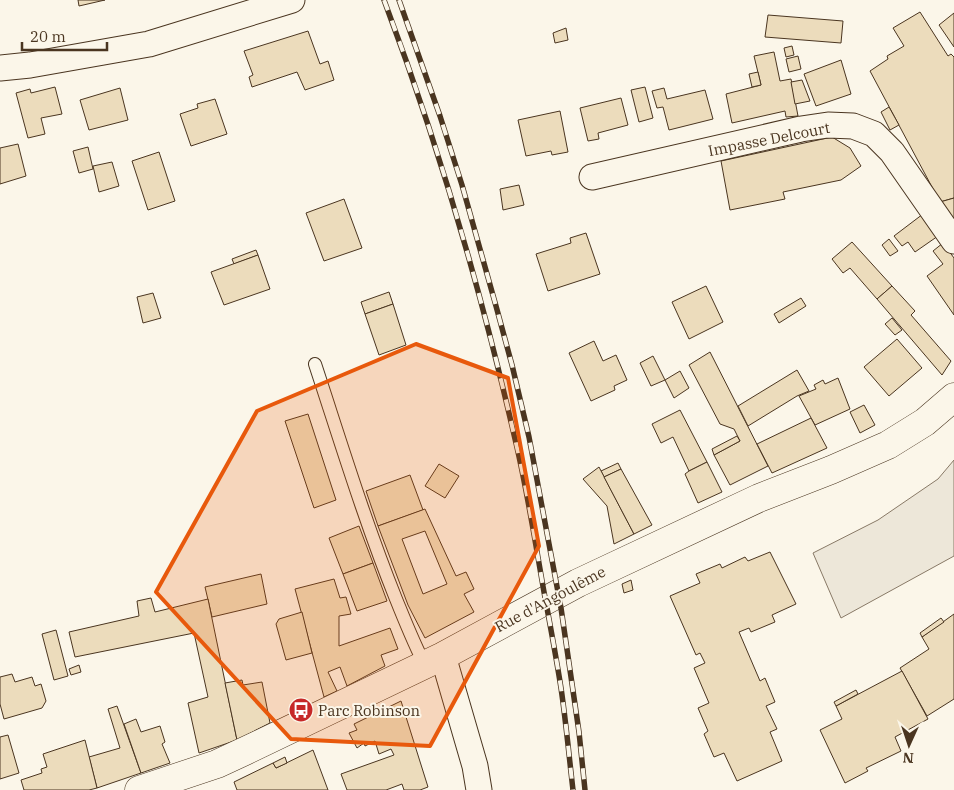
<svg xmlns="http://www.w3.org/2000/svg" width="954" height="790" font-family="'IBM Plex Serif',serif">
<style>
.parking{fill:#ede7d9;stroke:#887966}
.building{fill:#ecdcbc;stroke:#4a3520;fill-rule:evenodd}
.lines{fill:none;stroke-linecap:round;stroke-linejoin:round}
.service-casing{stroke:#4a3520;stroke-width:14}
.minor-casing{stroke:#4a3520;stroke-width:27}
.tertiary-casing{stroke:#4a3520;stroke-width:29}
.service{stroke:#fbf6e9;stroke-width:12}
.minor{stroke:#fbf6e9;stroke-width:25}
.tertiary{stroke:#fbf6e9;stroke-width:28}
.rail-casing{stroke:#4a3520;stroke-width:5.5}
.rail{stroke:#fbf6e9;stroke-width:4;stroke-dasharray:11;stroke-linecap:butt}
.marked{fill:#e8590c;fill-opacity:0.2;stroke:#e8590c;stroke-width:4;stroke-linejoin:round}
.labels{text-anchor:middle;dominant-baseline:central;stroke-width:4;stroke-linejoin:round;paint-order:stroke}
.street-label{font-size:15px;fill:#4a3520;stroke:#fbf6e9}
.poi-label{font-size:15px;fill:#4a3520;stroke:#fbf6e9;text-anchor:start}
</style>
<rect width="100%" height="100%" fill="#fbf6e9"/>
<path class="parking" d="M954 460V556L841 618 813 553 878 520 938 479Z"/>
<g class="building">
<path d="M78 0H105L79 6Z"/>
<path d="M920 12 948 56 951 54 954 57V198L940 202 870 71 888 59 887 56 904 46 893 28Z"/>
<path d="M954 13V47L939 25Z"/>
<path d="M768 15 843 21 841 43 765 37Z"/>
<path d="M566 28 568 40 555 43 553 33Z"/>
<path d="M308 31 320 64 328 61 334 80 305 90 297 72 252 87 249 77 253 75 244 51Z"/>
<path d="M792 46 794 55 786 57 784 48Z"/>
<path d="M774 52 780 81 791 79 798 116 786 117 785 111 732 123 726 94 761 85 754 56Z"/>
<path d="M798 56 801 69 789 72 786 59Z"/>
<path d="M841 60 851 94 816 106 804 74Z"/>
<path d="M758 72 761 85 752 87 749 74Z"/>
<path d="M802 80 810 101 795 104 791 82Z"/>
<path d="M55 87 62 114 41 118 45 134 28 138 16 93 30 89 31 93Z"/>
<path d="M645 87 653 118 639 122 631 90Z"/>
<path d="M120 88 128 120 89 130 80 100Z"/>
<path d="M664 88 667 99 705 90 713 119 669 130 663 107 657 108 652 91Z"/>
<path d="M621 98 628 125 598 133 599 139 588 141 580 108Z"/>
<path d="M215 99 227 134 191 146 180 114 198 108 197 104Z"/>
<path d="M889 107 899 125 890 130 881 112Z"/>
<path d="M560 111 568 152 552 155 551 151 526 156 518 120Z"/>
<path d="M832 137 850 148 861 166 841 180 783 192 785 199 730 210 721 161Z"/>
<path d="M18 144 26 176 0 184V148Z"/>
<path d="M88 147 93 169 79 173 73 151Z"/>
<path d="M159 152 175 201 148 210 132 161Z"/>
<path d="M112 162 119 186 99 192 93 166Z"/>
<path d="M519 185 524 205 503 210 500 189Z"/>
<path d="M954 198V220L940 202Z"/>
<path d="M344 199 362 248 324 261 306 213Z"/>
<path d="M923 214 938 236 915 252 908 242 902 246 894 236Z"/>
<path d="M586 233 600 274 548 291 536 254 571 243 570 238Z"/>
<path d="M889 239 898 251 890 256 882 245Z"/>
<path d="M852 242 892 286 877 299 850 268 843 273 832 259Z"/>
<path d="M943 243 954 258V315L927 276 943 264 933 251Z"/>
<path d="M256 250 258 255 234 264 232 259Z"/>
<path d="M258 255 270 289 224 305 211 272Z"/>
<path d="M706 286 723 322 689 339 672 302Z"/>
<path d="M892 286 915 311 911 315 951 361 942 375 877 299Z"/>
<path d="M389 292 393 304 365 314 361 302Z"/>
<path d="M153 293 161 318 143 323 137 297Z"/>
<path d="M801 298 806 306 779 323 774 314Z"/>
<path d="M393 304 406 345 379 355 365 314Z"/>
<path d="M892 318 902 330 895 335 885 324Z"/>
<path d="M897 339 922 368 889 396 864 367Z"/>
<path d="M594 341 603 361 616 355 627 380 614 386 615 390 591 401 569 353Z"/>
<path d="M710 352 768 466 730 485 714 455 740 441 734 429 720 424 689 365Z"/>
<path d="M653 356 665 380 651 386 640 363Z"/>
<path d="M797 370 809 391 797 396 748 426 738 406Z"/>
<path d="M680 371 689 388 674 398 665 380Z"/>
<path d="M838 378 850 409 815 425 799 396 816 389 814 385 823 380 825 384Z"/>
<path d="M864 405 875 425 860 433 850 412Z"/>
<path d="M680 410 707 462 689 471 673 437 661 443 652 424Z"/>
<path d="M308 414 336 500 314 508 285 421Z"/>
<path d="M811 418 827 448 772 473 757 444Z"/>
<path d="M737 436 740 441 714 455 712 449Z"/>
<path d="M707 462 722 492 698 503 685 474 689 471Z"/>
<path d="M618 463 621 469 604 477 601 471Z"/>
<path d="M439 464 459 476 445 498 425 486Z"/>
<path d="M599 467 634 534 614 544 607 506 583 479Z"/>
<path d="M621 469 652 525 634 534 604 477Z"/>
<path d="M410 475 423 510 378 526 366 491Z"/>
<path d="M425 509 456 576 466 572 474 589 464 594 474 612 425 638 408 605 378 526ZM425 531 447 584 423 594 402 539Z"/>
<path d="M359 526 373 563 343 574 329 538Z"/>
<path d="M770 552 796 604 772 615 775 622 751 632 749 628 739 632 760 681 765 678 775 702 766 706 777 729 770 732 782 761 737 781 724 753 714 757 704 734 708 731 698 708 709 703 694 668 705 663 700 653 696 655 670 596 700 583 696 574 720 564 722 568 745 557 748 561Z"/>
<path d="M373 563 387 601 357 611 343 574Z"/>
<path d="M261 574 267 604 212 617 205 587Z"/>
<path d="M334 579 340 598 346 597 351 614 339 616V646L390 628 398 649 381 655 385 666 347 686 340 667 328 672 337 691 324 697 295 589Z"/>
<path d="M631 580 633 590 624 593 622 584Z"/>
<path d="M151 598 155 612 208 599 237 740 199 753 188 703 208 697 194 633 75 657 69 632 139 616 137 601Z"/>
<path d="M302 612 312 653 286 660 276 624 279 619Z"/>
<path d="M954 614V699L927 716 900 668 929 649 922 637Z"/>
<path d="M941 618 944 622 922 637 920 633Z"/>
<path d="M56 630 68 676 54 680 42 634Z"/>
<path d="M79 665 81 672 71 675 69 669Z"/>
<path d="M902 671 928 719 895 737 901 751 866 768 868 771 845 783 820 730 842 719 836 706Z"/>
<path d="M12 674 15 682 32 677 35 686 41 684 46 701 42 708 4 719 0 704V677Z"/>
<path d="M242 680 243 685 262 682 270 723 237 740 225 683Z"/>
<path d="M856 690 858 694 836 706 834 702Z"/>
<path d="M401 701 428 787 420 790H404L402 784 386 790H347L341 774 394 755 391 749 379 754 375 741 365 746 364 743 357 748 349 733 357 730 354 724Z"/>
<path d="M117 706 141 773 97 788 89 757 120 748 108 709Z"/>
<path d="M136 719 141 732 160 726 165 742 162 744 170 763 141 773 124 724Z"/>
<path d="M8 735 19 773 0 779V737Z"/>
<path d="M85 740 97 788 89 790H24L21 780 42 773 41 769 47 767 43 754Z"/>
<path d="M313 750 328 790H237L234 782 273 763 276 768Z"/>
<path d="M285 757 287 763 276 768 273 763Z"/>
</g>
<g class="lines">
<defs>
<path id="service" d="M315 364C341 443 365 522 396 599 405 621 414 644 425 665"/>
<g id="minor">
<path d="M0 68 30 65 149 44 292 0"/>
<path d="M592 177 801 129 828 125 853 126 874 134 892 152 954 241"/>
<path d="M443 656 475 766 479 790"/>
</g>
<path id="tertiary" d="M139 790 217 764 245 751 443 656 578 583 759 498 831 470 888 445 925 422 954 397"/>
</defs>
<use href="#service" class="service-casing"/>
<use href="#minor" class="minor-casing"/>
<use href="#tertiary" class="tertiary-casing"/>
<use href="#service" class="service"/>
<use href="#minor" class="minor"/>
<use href="#tertiary" class="tertiary"/>
<defs>
<g id="rail">
<path d="M384 0C438 143 481 290 515 439 527 489 535 541 544 592 550 624 556 656 561 688 566 722 569 756 573 790"/>
<path d="M399 0 440 116 462 185 496 306 512 365 529 437 561 608 579 732 585 790"/>
</g>
</defs>
<use href="#rail" class="rail-casing"/>
<use href="#rail" class="rail"/>
</g>
<path class="marked" d="M416 344 508 378 539 546 430 746 291 739 156 592 257 411Z"/>
<defs>
<symbol id="bus-disc" viewBox="-11 -11 22 22"><circle r="9.5" fill="#c62828" stroke="#fbf6e9"/><path d="M-5-6H5V4H4V6H2V4H-2V6H-4V4H-5ZM-3.5-4V0h7V-4ZM-3.5 1.2v1.5H-2V1.2ZM2 1.2v1.5H3.5V1.2Z" fill="#fff"/></symbol>
</defs>
<g fill-rule="evenodd">
<use href="#bus-disc" x="287" y="696" width="28" height="28"/>
</g>
<g class="labels">
<g class="street-label">
<text transform="translate(769 139) rotate(-11)">Impasse Delcourt</text>
<text transform="translate(550 599) rotate(-28)">Rue d'Angoulême</text>
</g>
<g class="poi-label">
<text x="318" y="710">Parc Robinson</text>
</g>
</g>
<g transform="translate(909 745) rotate(183)" stroke="#fbf6e9" stroke-width="4" paint-order="stroke">
<path d="M0-4L9 19L0 12L-9 19Z" fill="#4a3520"/>
<text y="-8" font-size="14" font-weight="bold" text-anchor="middle" fill="#4a3520">N</text>
</g>
<path d="M22 42v8h85v-8" fill="none" stroke="#4a3520" stroke-width="2.5"/>
<text x="30" y="42" font-size="15" fill="#4a3520" stroke="#fbf6e9" stroke-width="4" paint-order="stroke">20 m</text>
</svg>
